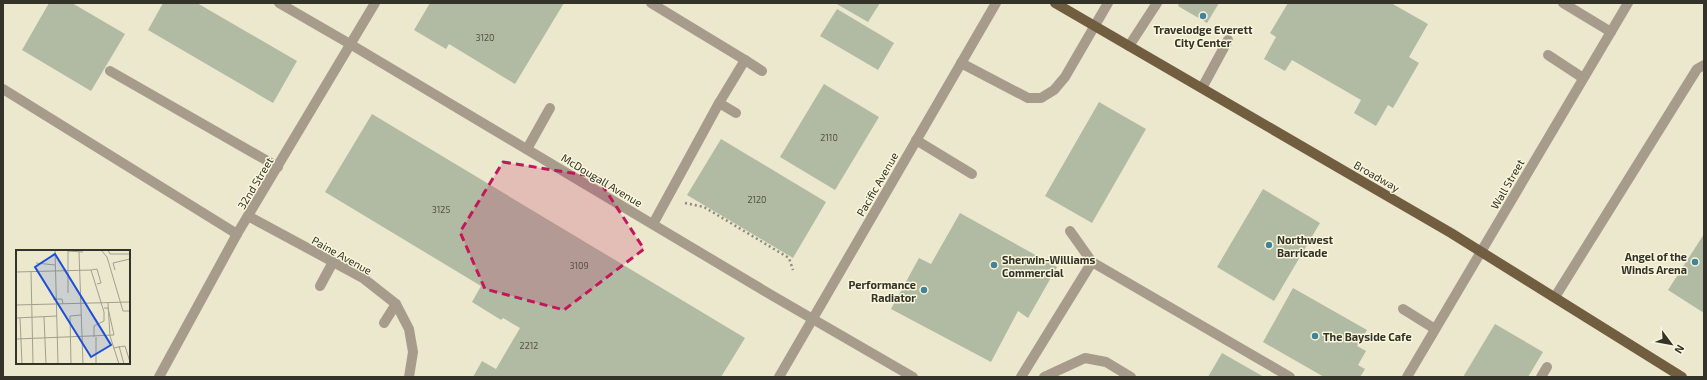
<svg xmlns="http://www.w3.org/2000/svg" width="1707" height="380" font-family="'Exo 2',sans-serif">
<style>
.building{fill:#b1bba3}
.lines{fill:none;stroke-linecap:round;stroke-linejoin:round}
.path{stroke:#8d8b79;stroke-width:2.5;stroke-dasharray:2 3;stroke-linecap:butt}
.minor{stroke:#a79c8c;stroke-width:10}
.major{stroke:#715e40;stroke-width:10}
.marked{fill:#c2185b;fill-opacity:0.2;stroke:#c2185b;stroke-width:3;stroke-dasharray:8 5;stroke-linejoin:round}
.poi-dot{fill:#438297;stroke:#f9f6db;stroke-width:1.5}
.labels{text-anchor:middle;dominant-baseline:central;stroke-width:3;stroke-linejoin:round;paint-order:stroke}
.number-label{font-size:9px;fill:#535548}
.poi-label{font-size:11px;font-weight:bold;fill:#343329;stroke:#f9f6db;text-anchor:start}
.street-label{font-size:11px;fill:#343329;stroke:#f9f6db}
.inset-road{fill:none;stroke:#a2a08c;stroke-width:1}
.view{fill:#1d4ed8;fill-opacity:0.15;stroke:#1d4ed8;stroke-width:2}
.inset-edge{fill:none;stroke:#343329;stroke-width:2}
</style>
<rect width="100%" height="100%" fill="#ebe8ce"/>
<g class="building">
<path d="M49 3H72L125 34 91 91 22 50Z"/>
<path d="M163 3H197L297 61 273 103 148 30Z"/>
<path d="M430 3H564L515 84 449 44 446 49 414 30Z"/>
<path d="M835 3H880L868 22Z"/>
<path d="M1179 3H1219L1207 23 1178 6Z"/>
<path d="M1288 3H1391L1428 24 1409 57 1419 63 1393 108 1388 105 1376 126 1354 113 1361 100 1292 60 1285 71 1264 59 1276 37 1270 33Z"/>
<path d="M837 9 894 43 878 70 820 36Z"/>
<path d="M824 84 879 117 835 190 780 157Z"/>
<path d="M1099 102 1146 129 1092 223 1045 196Z"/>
<path d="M372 114 745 338 721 377H473L482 361 496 369 520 328 503 318 501 320 472 302 481 286 325 192Z"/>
<path d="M721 139 826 202 793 258 687 195Z"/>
<path d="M1263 189 1320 223 1274 301 1217 267Z"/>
<path d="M960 213 1057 267 1028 318 1018 311 991 362 891 309 919 258 931 264Z"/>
<path d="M1704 234V313L1668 290Z"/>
<path d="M1293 288 1367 330 1357 346 1366 351 1358 365 1365 369 1360 377H1324L1263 342Z"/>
<path d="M1495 324 1543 352 1528 377H1463Z"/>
<path d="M1222 353 1264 377H1208Z"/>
</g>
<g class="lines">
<path class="path" d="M685 203 704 207 789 258 793 270"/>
<g class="minor">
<path d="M279 3 350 44 773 296 913 377"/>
<path d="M651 3 745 60 719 103 653 224"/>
<path d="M1563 3 1611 32"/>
<path d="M1129 46 1157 3"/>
<path d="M1548 55 1583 78"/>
<path d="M745 60 762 71"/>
<path d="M961 63 1028 98H1041L1054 90 1065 77 1108 3"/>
<path d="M110 71 278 167"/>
<path d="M1202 88 1228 40"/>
<path d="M3 89 237 234"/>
<path d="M719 103 736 113"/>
<path d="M916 140 972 174"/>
<path d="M527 149 550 108"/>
<path d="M248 216 363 278 396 304 409 329 413 352 409 377"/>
<path d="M1070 231 1092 262 1290 377"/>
<path d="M320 286 333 262"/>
<path d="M1555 297 1697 69 1704 65"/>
<path d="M1403 309 1435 329"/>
<path d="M384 323 396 304"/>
<path d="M159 377 237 234 375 3"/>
<path d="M779 377 996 3"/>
<path d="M1021 377 1092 262"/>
<path d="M1044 377 1085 358 1106 362 1131 377"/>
<path d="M1407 377 1628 3"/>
<path d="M1541 377 1547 367"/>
</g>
<path class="major" d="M1055 3 1451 233 1682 377"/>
</g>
<path class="marked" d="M503 162 597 177 644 249 564 310 485 289 460 232Z"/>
<g class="poi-dot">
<circle cx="1203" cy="16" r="4"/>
<circle cx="1269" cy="245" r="4"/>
<circle cx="1695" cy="262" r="4"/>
<circle cx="994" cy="265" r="4"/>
<circle cx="924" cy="290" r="4"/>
<circle cx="1315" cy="336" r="4"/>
</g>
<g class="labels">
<g class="number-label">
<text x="485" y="37">3120</text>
<text x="829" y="137">2110</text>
<text x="757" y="199">2120</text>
<text x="441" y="209">3125</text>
<text x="579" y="265">3109</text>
<text x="529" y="345">2212</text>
</g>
<g class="poi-label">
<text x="1203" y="29" text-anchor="middle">Travelodge Everett<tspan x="1203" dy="13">City Center</tspan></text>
<text x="1277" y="239">Northwest<tspan x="1277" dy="13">Barricade</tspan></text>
<text x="1687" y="256" text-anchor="end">Angel of the<tspan x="1687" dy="13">Winds Arena</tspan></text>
<text x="1002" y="259">Sherwin-Williams<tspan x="1002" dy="13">Commercial</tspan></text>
<text x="916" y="284" text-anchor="end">Performance<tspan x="916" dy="13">Radiator</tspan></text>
<text x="1323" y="336">The Bayside Cafe</text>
</g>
<g class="street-label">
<text transform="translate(1377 176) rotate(30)">Broadway</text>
<text transform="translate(602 180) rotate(31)">McDougall Avenue</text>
<text transform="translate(255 183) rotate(-59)">32nd Street</text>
<text transform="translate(877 184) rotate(-60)">Pacific Avenue</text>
<text transform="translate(1507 184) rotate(-60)">Wall Street</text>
<text transform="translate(342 255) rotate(29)">Paine Avenue</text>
</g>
</g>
<g transform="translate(16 250)">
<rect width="114" height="114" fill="#ebe8ce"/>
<path class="inset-road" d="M39 0 42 114M85 0 91 7 107 61H114M92 0 94 4H113M63 2 67 114M20 13 39 15M75 20 81 19 85 33 81 34M99 20 97 13 114 9M15 21 17 114M0 22 75 20 88 62V71L78 76V87M52 43V1L67 2M37 49H46L47 54M92 53 94 86 103 114M0 55 114 52M28 67 30 114M0 68 41 66M4 68 6 114M80 87V114M0 89 98 85 92 58H88M103 96 108 114M97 98 109 96 114 112M55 114 54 66 65 65"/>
<path class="view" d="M39 4 95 95 75 107 19 17Z"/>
<rect width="114" height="114" class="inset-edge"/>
</g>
<rect width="1707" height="380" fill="none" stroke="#343329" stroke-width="8"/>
<g transform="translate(1671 344) rotate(122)" stroke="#f9f6db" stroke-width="3" paint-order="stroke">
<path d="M0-3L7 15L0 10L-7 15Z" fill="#343329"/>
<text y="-6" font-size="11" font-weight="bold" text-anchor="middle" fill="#343329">N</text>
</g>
</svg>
